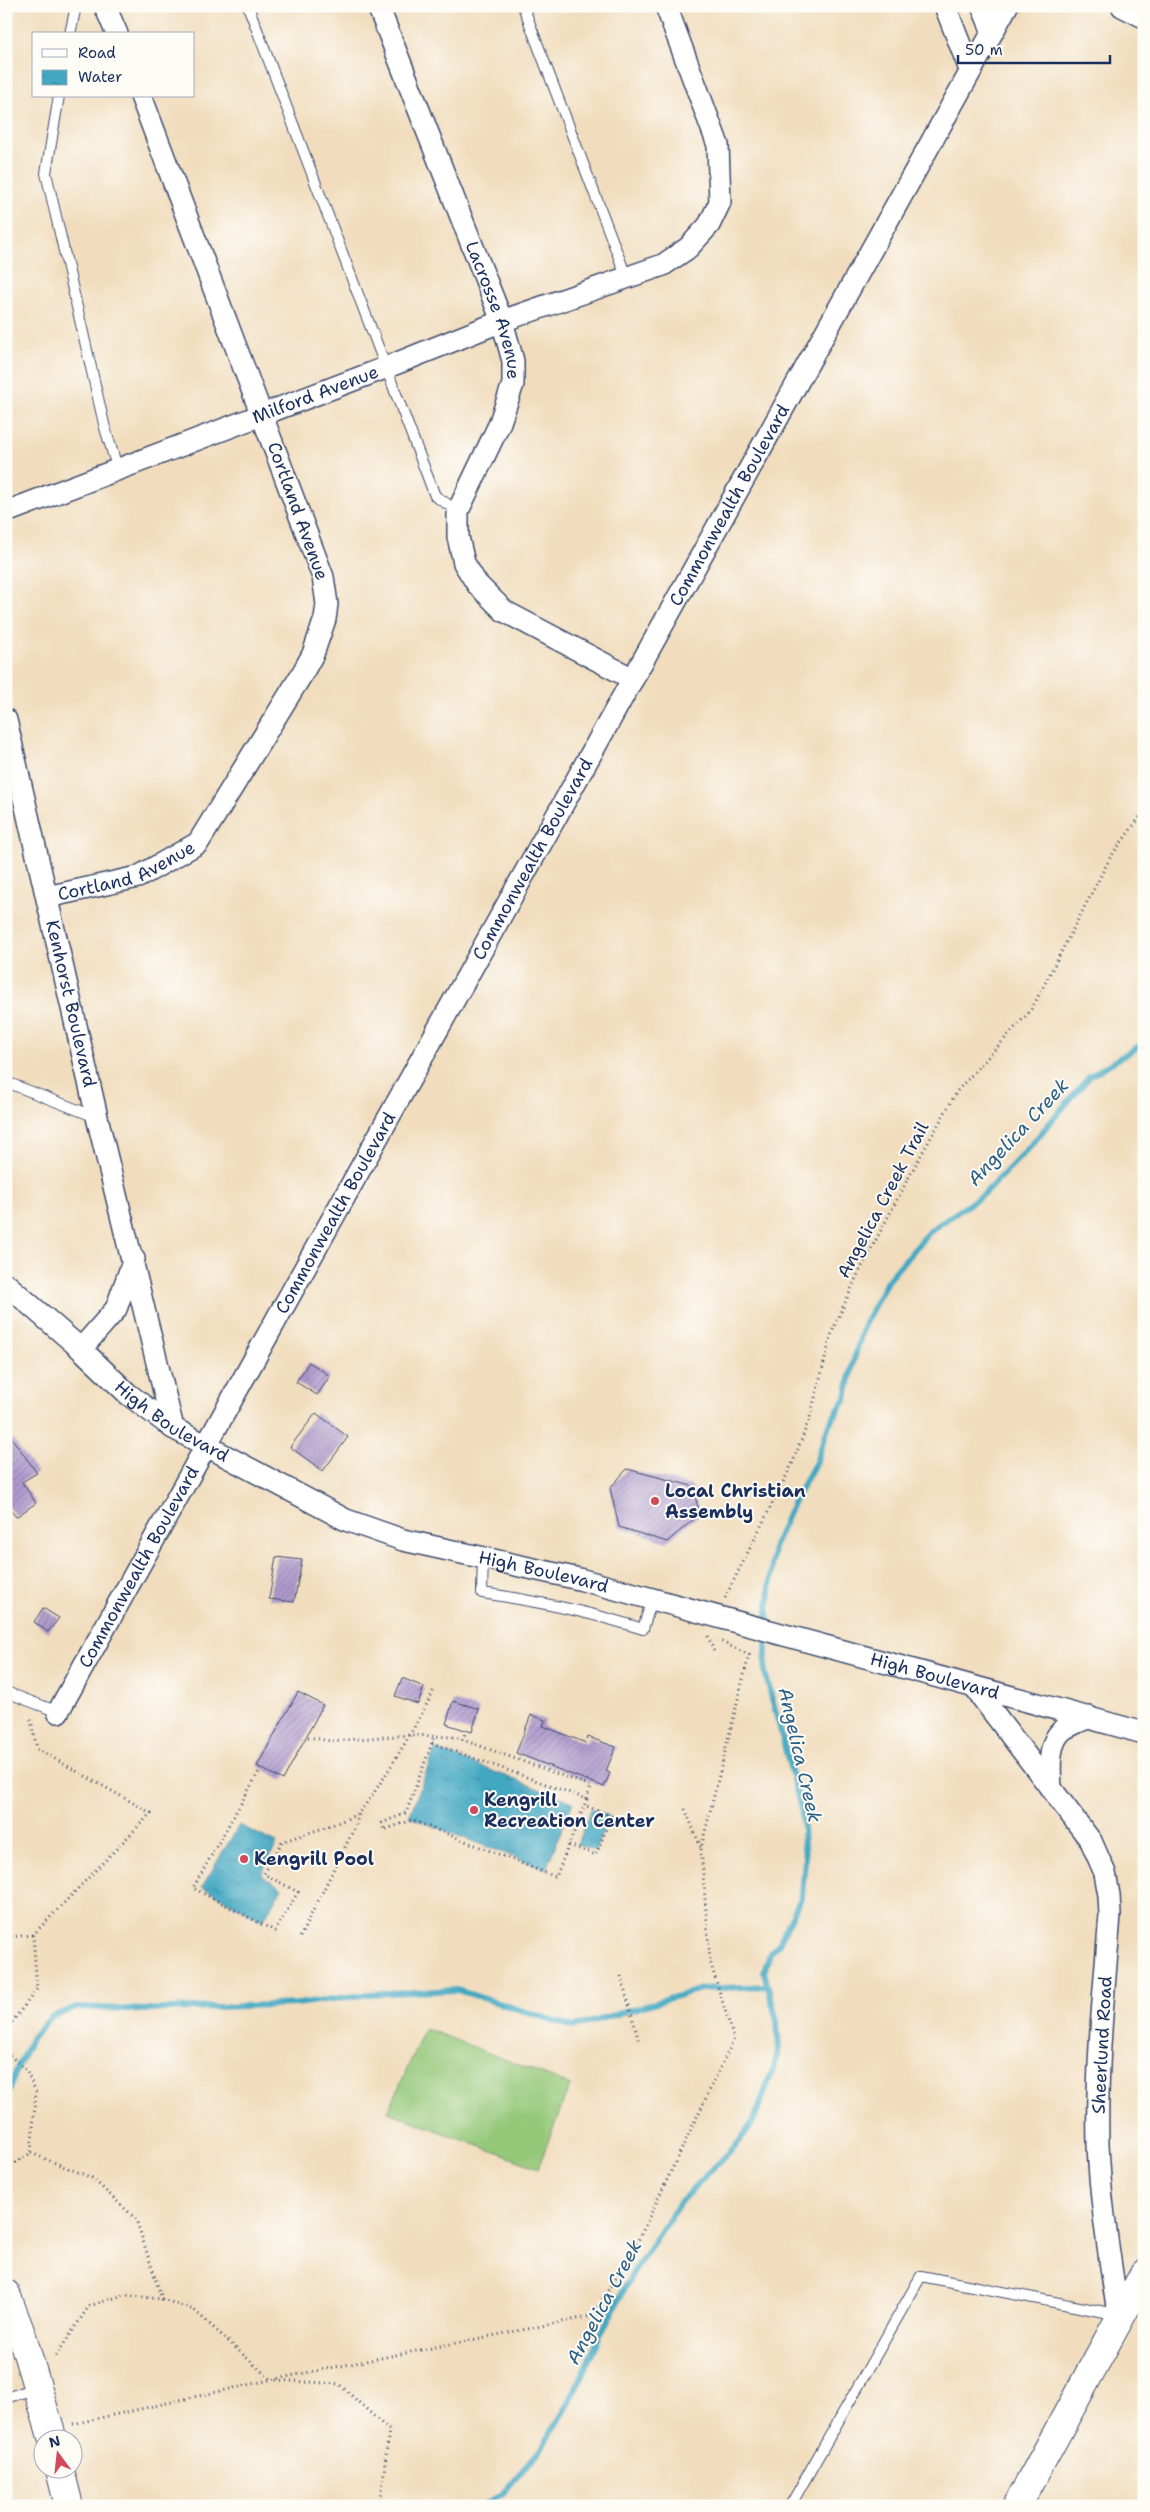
<svg xmlns="http://www.w3.org/2000/svg" width="1150" height="2512" font-family="'Shantell Sans',sans-serif">
<style>
.garden{fill:#95c879;stroke:#587c6c}
.water{fill:url(#water-ripples);stroke:#2e6c90}
.lines{fill:none;stroke-linecap:round;stroke-linejoin:round}
.stream{stroke:#42a8c2;stroke-width:6}
.building{fill:url(#building-hatch)}
.lane-casing{stroke:#3b496c;stroke-width:12}
.street-casing{stroke:#3b496c;stroke-width:24}
.secondary-casing{stroke:#3b496c;stroke-width:30}
.path{stroke:#3b496c;stroke-width:3;stroke-dasharray:1 4;stroke-linecap:butt}
.lane{stroke:#fff;stroke-width:10}
.street{stroke:#fff;stroke-width:21}
.secondary{stroke:#fff;stroke-width:28}
.poi-dot{fill:#d1495b;stroke:#fdfcf7;stroke-width:2}
.labels{text-anchor:middle;dominant-baseline:central;stroke-width:4;stroke-linejoin:round;paint-order:stroke}
.street-label{font-size:18px;fill:#1b2f5e;stroke:#fdfcf7}
.poi-label{font-size:18px;font-weight:bold;fill:#1b2f5e;stroke:#fdfcf7;text-anchor:start}
.water-label{font-size:19px;font-style:italic;fill:#2b5f86;stroke:#fdfcf7}
</style>
<defs>
<pattern id="water-ripples" width="26" height="14" patternUnits="userSpaceOnUse" patternTransform="scale(1.25)"><rect width="26" height="14" fill="#42a8c2"/><path d="M2 4q2-2 4 0t4 0M15 11q2-2 4 0t4 0" fill="none" stroke="#3689a1"/></pattern>
<pattern id="building-hatch" width="6" height="6" patternUnits="userSpaceOnUse" patternTransform="scale(1.25)"><rect width="6" height="6" fill="#b09bcd"/><path d="M-1 1l2-2M0 6l6-6M5 7l2-2" fill="none" stroke="#8e7faa"/></pattern>
</defs>
<rect width="100%" height="100%" fill="#fdfcf7"/>
<filter id="ink" filterUnits="userSpaceOnUse"><feTurbulence type="fractalNoise" baseFrequency=".02" numOctaves="2"/><feDisplacementMap in="SourceGraphic" scale="10" xChannelSelector="R" yChannelSelector="G"/><feConvolveMatrix kernelMatrix="1 2 1 2 8 2 1 2 1" color-interpolation-filters="sRGB"/></filter>
<filter id="wash" filterUnits="userSpaceOnUse"><feTurbulence type="fractalNoise" baseFrequency=".0096" numOctaves="4" result="noise"/><feDisplacementMap in="SourceGraphic" scale="20" xChannelSelector="R" yChannelSelector="G"/><feGaussianBlur stdDeviation="1.12" result="paint"/><feColorMatrix in="noise" values="0 0 0 0 0 0 0 0 0 0 0 0 0 0 0 0 0 1.4 0 .05"/><feComposite in="paint" operator="in"/></filter>
<g filter="url(#wash)">
<rect width="100%" height="100%" fill="#f1ddbd"/>
<path class="garden" d="M425 2028 570 2085 538 2168 388 2112Z"/>
<g class="water">
<path d="M435 1749 573 1802 546 1869 409 1817Z"/>
<path d="M591 1809 609 1816 595 1851 577 1844Z"/>
<path d="M239 1825 277 1843 261 1875 282 1888 263 1921 202 1887Z"/>
</g>
<g class="lines">
<g class="stream">
<path d="M6 2101 16 2071 31 2039 52 2016 80 2007 142 2010 297 2004 369 1994 457 1990 574 2027 701 1989 768 1986"/>
<path d="M481 2506 502 2494 541 2449 569 2403 599 2337 631 2276 681 2201 740 2141 754 2120 773 2070 779 2048 777 2021 764 1972 770 1953 778 1945 802 1896 805 1859 802 1813 765 1672 768 1608 774 1546 792 1505 816 1462 829 1424 846 1398 853 1363 864 1325 887 1281 931 1230 984 1194 1024 1153 1090 1076 1144 1043"/>
</g>
</g>
<g id="blocks">
<g class="building">
<path d="M309 1362 330 1376 317 1395 296 1382Z"/>
<path d="M316 1413 348 1437 323 1471 290 1447Z"/>
<path d="M6 1430 37 1473 22 1482 36 1503 16 1517 6 1504Z"/>
<path d="M627 1469 692 1486 700 1514 667 1542 619 1527 610 1488Z"/>
<path d="M276 1557 302 1560 294 1602 269 1599Z"/>
<path d="M43 1608 59 1618 48 1632 34 1622Z"/>
<path d="M402 1678 424 1687 418 1704 395 1696Z"/>
<path d="M298 1692 323 1705 283 1780 257 1766Z"/>
<path d="M453 1701 479 1709 472 1732 446 1724Z"/>
<path d="M531 1715 545 1720 543 1726 586 1743 588 1737 616 1747 606 1771 610 1773 604 1787 516 1753Z"/>
</g>
</g>
</g>
<g filter="url(#ink)">
<use href="#blocks" fill-opacity="0" stroke="#3b496c" stroke-width="1"/>
<g class="lines">
<defs>
<g id="lane">
<path d="M248 6 435 496 458 511"/>
<path d="M523 6 626 276"/>
<path d="M70 34 76 6"/>
<path d="M59 96 46 173 105 428 118 470"/>
<path d="M6 1082 96 1117"/>
<path d="M483 1557 482 1593C537 1601 590 1612 643 1629L652 1599"/>
<path d="M6 1692 58 1712"/>
<path d="M6 2398 36 2388"/>
<path d="M790 2506 921 2276 1120 2315"/>
</g>
<g id="street">
<path d="M105 6 117 34"/>
<path id="s1" d="M378 6 502 321 513 361V384L499 425 458 511V537L464 563 477 584 504 611 633 679"/>
<path d="M945 6 970 70"/>
<path d="M982 6 992 30"/>
<path d="M1122 6 1144 17"/>
<path id="s2" d="M6 512 385 368 502 321 663 265 688 248 709 225 720 202 718 145 666 6"/>
<path id="s3" d="M6 720 97 1117 173 1428"/>
<path id="s4" d="M47 897 138 877 198 843 302 674 313 654 325 619 327 604 323 577 141 96"/>
<path id="s5" d="M6 1284 81 1349 128 1394 173 1428 346 1520 403 1540 579 1579 1144 1733"/>
<path d="M81 1349 116 1309 134 1259"/>
<path d="M974 1687 1091 1841 1105 1873 1109 1895 1110 1915C1104 1991 1096 2068 1098 2144 1100 2199 1109 2253 1117 2307L1121 2315"/>
<path id="s6" d="M58 1712 1007 6"/>
<path d="M1051 1789C1050 1771 1047 1741 1064 1729 1072 1724 1081 1721 1089 1717"/>
</g>
<g id="secondary">
<path d="M6 2294 22 2336 53 2440"/>
<path d="M60 2470 69 2506"/>
<path d="M1017 2506 1144 2274"/>
</g>
</defs>
<use href="#lane" class="lane-casing"/>
<use href="#street" class="street-casing"/>
<use href="#secondary" class="secondary-casing"/>
<g class="path">
<path d="M725 1598 793 1462 810 1417 832 1332 856 1278 911 1173 957 1091 1031 1010 1110 858 1144 811"/>
<path d="M708 1636 715 1654"/>
<path d="M308 1737 330 1741 410 1735 455 1737 591 1786 587 1799"/>
<path d="M463 1740 466 1730"/>
<path d="M432 1743 587 1799 556 1877 412 1820 384 1830 382 1823 406 1813 432 1743 434 1736"/>
<path d="M261 1768 193 1888 275 1931 298 1892 264 1874 282 1842C306 1833 334 1826 357 1814 368 1808 427 1708 433 1691"/>
<path d="M685 1809 701 1848"/>
<path d="M569 1845 596 1855 611 1816 584 1805"/>
<path d="M6 1937 33 1935"/>
<path d="M300 1937 355 1827 359 1814"/>
<path d="M621 1976 639 2042"/>
<path d="M6 2030 37 1989 33 1935 151 1813 37 1749 30 1716"/>
<path d="M6 2052 26 2070 36 2092 31 2153 6 2169"/>
<path d="M31 2153 92 2178 136 2219 162 2299 194 2310 270 2379"/>
<path d="M56 2356 89 2306 124 2295 162 2299"/>
<path d="M276 2380 339 2384 389 2430 380 2506"/>
<path d="M73 2424 270 2380 592 2316 634 2249 734 2039 710 1961 701 1848 749 1655 718 1640"/>
</g>
<use href="#lane" class="lane"/>
<use href="#street" class="street"/>
<use href="#secondary" class="secondary"/>
</g>
</g>
<g class="poi-dot">
<circle cx="655" cy="1501" r="5"/>
<circle cx="474" cy="1810" r="5"/>
<circle cx="244" cy="1859" r="5"/>
</g>
<g class="labels">
<g class="street-label">
<text stroke="none"><textPath href="#s1" startOffset="326">Lacrosse Avenue</textPath></text>
<text stroke="none"><textPath href="#s2" startOffset="331">Milford Avenue</textPath></text>
<text stroke="none"><textPath href="#s6" startOffset="1381">Commonwealth Boulevard</textPath></text>
<text transform="translate(298 511) rotate(70)">Cortland Avenue</text>
<text stroke="none"><textPath href="#s6" startOffset="976">Commonwealth Boulevard</textPath></text>
<text stroke="none"><textPath href="#s4" startOffset="84">Cortland Avenue</textPath></text>
<text stroke="none"><textPath href="#s3" startOffset="291">Kenhorst Boulevard</textPath></text>
<text transform="translate(883 1200) rotate(-62)">Angelica Creek Trail</text>
<text stroke="none"><textPath href="#s6" startOffset="571">Commonwealth Boulevard</textPath></text>
<text stroke="none"><textPath href="#s5" startOffset="216">High Boulevard</textPath></text>
<text stroke="none"><textPath href="#s6" startOffset="166">Commonwealth Boulevard</textPath></text>
<text stroke="none"><textPath href="#s5" startOffset="621">High Boulevard</textPath></text>
<text stroke="none"><textPath href="#s5" startOffset="1026">High Boulevard</textPath></text>
<text transform="translate(1102 2045) rotate(-87)">Sheerlund Road</text>
</g>
<g class="poi-label">
<text x="665" y="1491">Local Christian<tspan x="665" dy="21">Assembly</tspan></text>
<text x="484" y="1800">Kengrill<tspan x="484" dy="21">Recreation Center</tspan></text>
<text x="254" y="1859">Kengrill Pool</text>
</g>
<g class="water-label">
<text transform="translate(1018 1132) rotate(-47)">Angelica Creek</text>
<text transform="translate(800 1755) rotate(77)">Angelica Creek</text>
<text transform="translate(604 2302) rotate(-62)">Angelica Creek</text>
</g>
</g>
<rect width="1150" height="2512" fill="none" stroke="#fdfcf7" stroke-width="25"/>
<rect x="32" y="32" width="162" height="65" fill="#fdfcf7" stroke="#a3aaba"/>
<rect x="42" y="49" width="25" height="8" fill="#ffffff" stroke="#a3aaba"/>
<text x="78" y="58" font-size="15" fill="#1b2f5e">Road</text>
<rect x="42" y="70" width="25" height="15" fill="url(#water-ripples)" stroke="#a3aaba"/>
<text x="78" y="82" font-size="15" fill="#1b2f5e">Water</text>
<g transform="translate(58 2454) rotate(345)"><circle r="24" fill="#fdfcf7" stroke="#a3aaba"/>
<path d="M0-4L9 19L0 12L-9 19Z" fill="#d1495b"/>
<text y="-8" font-size="14" font-weight="bold" text-anchor="middle" fill="#1b2f5e">N</text>
</g>
<path d="M958 55v8h152v-8" fill="none" stroke="#1b2f5e" stroke-width="2.5"/>
<text x="965" y="55" font-size="15" fill="#1b2f5e" stroke="#fdfcf7" stroke-width="4" paint-order="stroke">50 m</text>
</svg>
